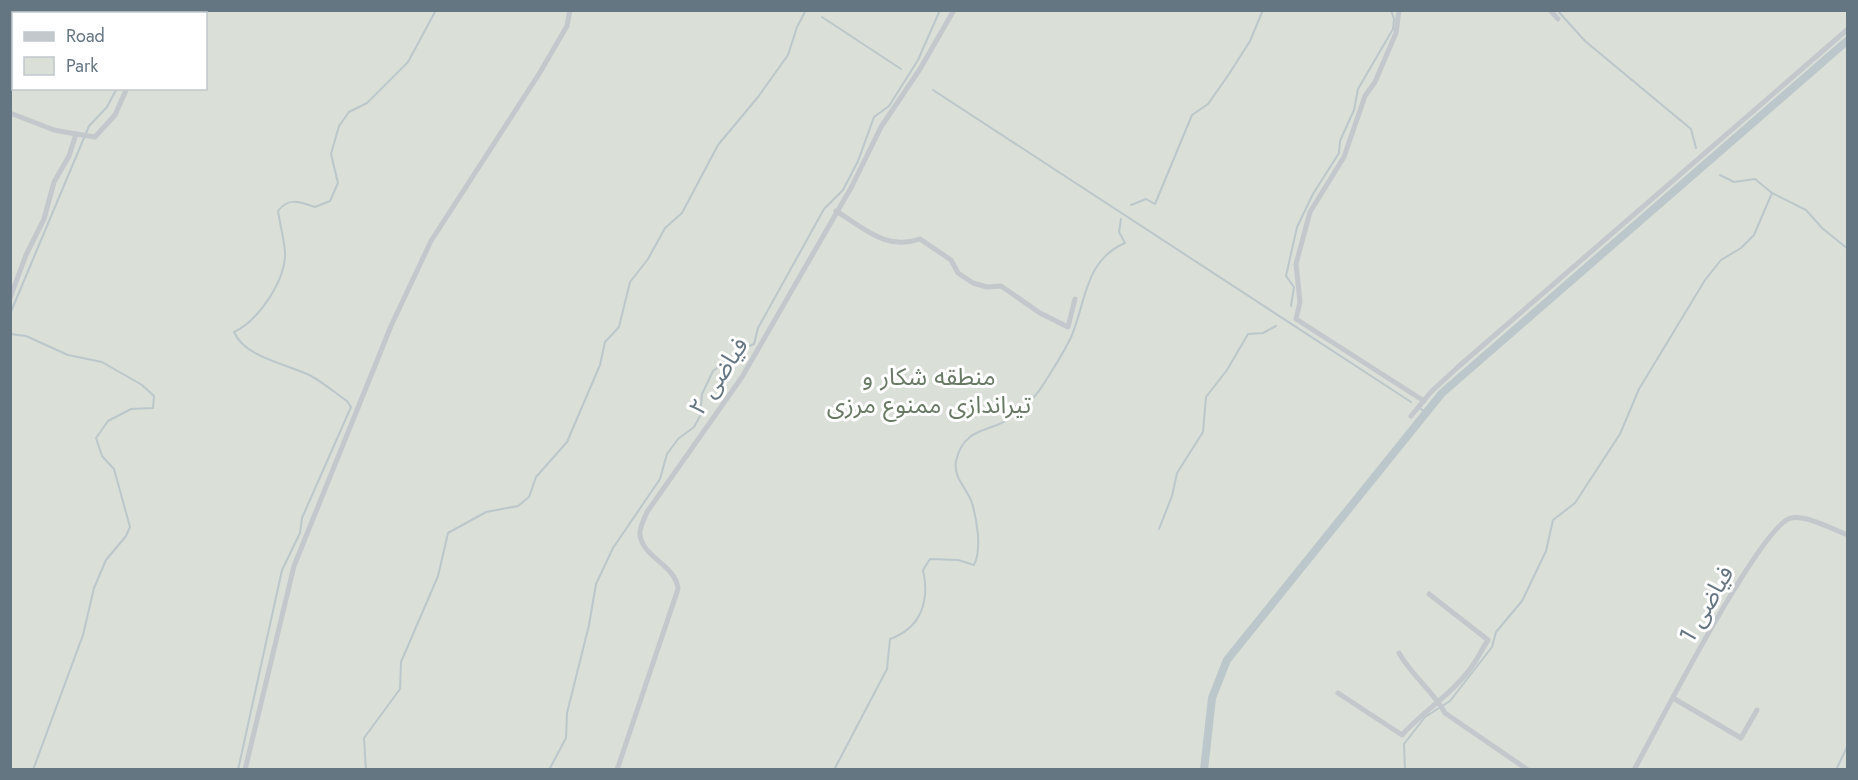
<svg xmlns="http://www.w3.org/2000/svg" width="1858" height="780" font-family="Jost,'Noto Sans Arabic',sans-serif">
<style>
.green{fill:#dadfd7;fill-rule:evenodd}
.lines{fill:none;stroke-linecap:round;stroke-linejoin:round}
.stream{stroke:#bbc7cb;stroke-width:2}
.canal{stroke:#bbc7cb;stroke-width:8}
.minor{stroke:#c3c8cc;stroke-width:5}
.labels{text-anchor:middle;dominant-baseline:central;stroke-width:6;stroke-linejoin:round;paint-order:stroke}
.street-label{font-size:24px;fill:#657683;stroke:#fff}
.park-label{font-size:24px;fill:#687a64;stroke:#fff}
</style>
<rect width="100%" height="100%" fill="#fafaf8"/>
<path class="green" d="M11 11H1847V769H11ZM14 14H206V88H14Z"/>
<g class="lines">
<g class="stream">
<path d="M1557 10 1585 41 1691 129 1696 148"/>
<path d="M151 14 152 10"/>
<path d="M822 17 901 69"/>
<path d="M933 90 1411 402"/>
<path d="M1720 175 1734 182 1755 179 1772 193 1806 210 1822 228 1848 249"/>
<path d="M1131 205 1146 199 1155 204 1192 115 1208 104 1229 74 1250 41 1263 10"/>
<path d="M1291 306 1294 287 1286 276 1297 227 1313 194 1339 153 1340 141 1354 110 1358 89 1393 29 1394 19 1391 10"/>
<path d="M10 314 89 126 107 107 117 88"/>
<path d="M10 334 26 336 68 355 102 362 142 385 154 396 153 408 131 409 108 421 96 438 102 456 114 469 130 527 126 536 106 560 94 588 83 635 33 770"/>
<path d="M1421 409 1425 412"/>
<path d="M1159 529 1172 496 1177 473 1203 432 1206 397 1227 370 1248 334 1263 333 1276 326"/>
<path d="M238 770 282 570 300 533 302 518 351 407 347 401C335 393 324 383 311 376 288 364 245 358 234 332 259 320 286 280 285 252 284 239 280 224 278 211 288 197 300 202 315 207L330 201 338 183 331 154 339 126 349 112 367 103 408 62 436 10"/>
<path d="M366 770 364 738 400 689 401 662 438 576 448 533 486 512 518 506 529 497 536 477 567 442 600 365 605 342 619 327 630 282 648 259 665 228 682 213 718 145 758 97 788 55 797 27 806 10"/>
<path d="M549 770 566 738 567 713 589 625 596 584 613 548 660 479 667 454 678 439 694 427 700 416 702 394 713 371 739 350 754 344 758 328 824 209 843 190 858 161 874 117 889 106 918 60 940 10"/>
<path d="M834 770 887 669 890 639C921 628 930 601 923 570L930 559 958 560 974 565C982 549 977 520 972 503 967 488 953 478 956 461 964 425 992 433 1014 416 1026 407 1037 395 1045 382 1054 367 1065 351 1072 335 1086 301 1085 260 1125 243L1119 232 1121 219"/>
<path d="M1405 770 1404 744 1425 717 1450 701 1492 647 1496 632 1522 601 1546 551 1553 520 1575 503 1620 434 1639 389 1705 280 1721 260 1741 248 1754 235 1772 193"/>
<path d="M1836 770 1848 745"/>
</g>
<path class="canal" d="M1204 770 1212 698 1227 660 1442 393 1848 40"/>
<g class="minor">
<path d="M1399 10 1396 33 1375 82 1365 96 1344 157 1310 212 1296 264 1300 302 1296 319 1424 401"/>
<path d="M1550 10 1558 19"/>
<path d="M161 14 162 10"/>
<path d="M10 113 54 130 76 134"/>
<path d="M836 211C864 228 886 251 920 239L951 260 958 273 973 283 987 287 1001 286 1040 313 1068 327 1075 299"/>
<path d="M10 298 26 255 44 219 54 182 69 156 76 134 95 137 115 115 127 88"/>
<path d="M1411 416 1431 392 1458 367 1848 29"/>
<path d="M1399 653C1412 676 1433 691 1445 713L1528 770"/>
<path d="M1338 693 1402 735C1423 711 1451 695 1470 669 1477 660 1482 649 1488 640L1429 594"/>
<path d="M1673 698 1741 738 1757 710"/>
<path d="M245 770 294 566 391 326 431 241 539 74 567 26 570 10"/>
<path d="M617 770 678 589C676 565 643 558 640 535 639 529 644 519 647 512L742 377 852 186 881 127 920 69 954 10"/>
<path d="M1634 770C1655 732 1761 524 1791 518 1807 515 1832 529 1848 535"/>
</g>
</g>
<g class="labels">
<g class="street-label">
<text transform="translate(718 376) rotate(-57)">فیاضی ۲</text>
<text transform="translate(1706 604) rotate(-60)">فیاضی 1</text>
</g>
<g class="park-label">
<text x="929" y="376">منطقه شکار و<tspan x="929" dy="28">تیراندازی ممنوع مرزی</tspan></text>
</g>
</g>
<rect width="1858" height="780" fill="none" stroke="#657683" stroke-width="24"/>
<rect x="12" y="12" width="195" height="78" fill="#ffffff" stroke="#c1c8cd" stroke-width="1.5"/>
<rect x="24" y="32" width="30" height="9" fill="#c3c8cc" stroke="#c1c8cd" stroke-width="1.5"/>
<text x="66" y="42" font-size="18" fill="#657683">Road</text>
<rect x="24" y="57" width="30" height="18" fill="#dadfd7" stroke="#c1c8cd" stroke-width="1.5"/>
<text x="66" y="72" font-size="18" fill="#657683">Park</text>
</svg>
